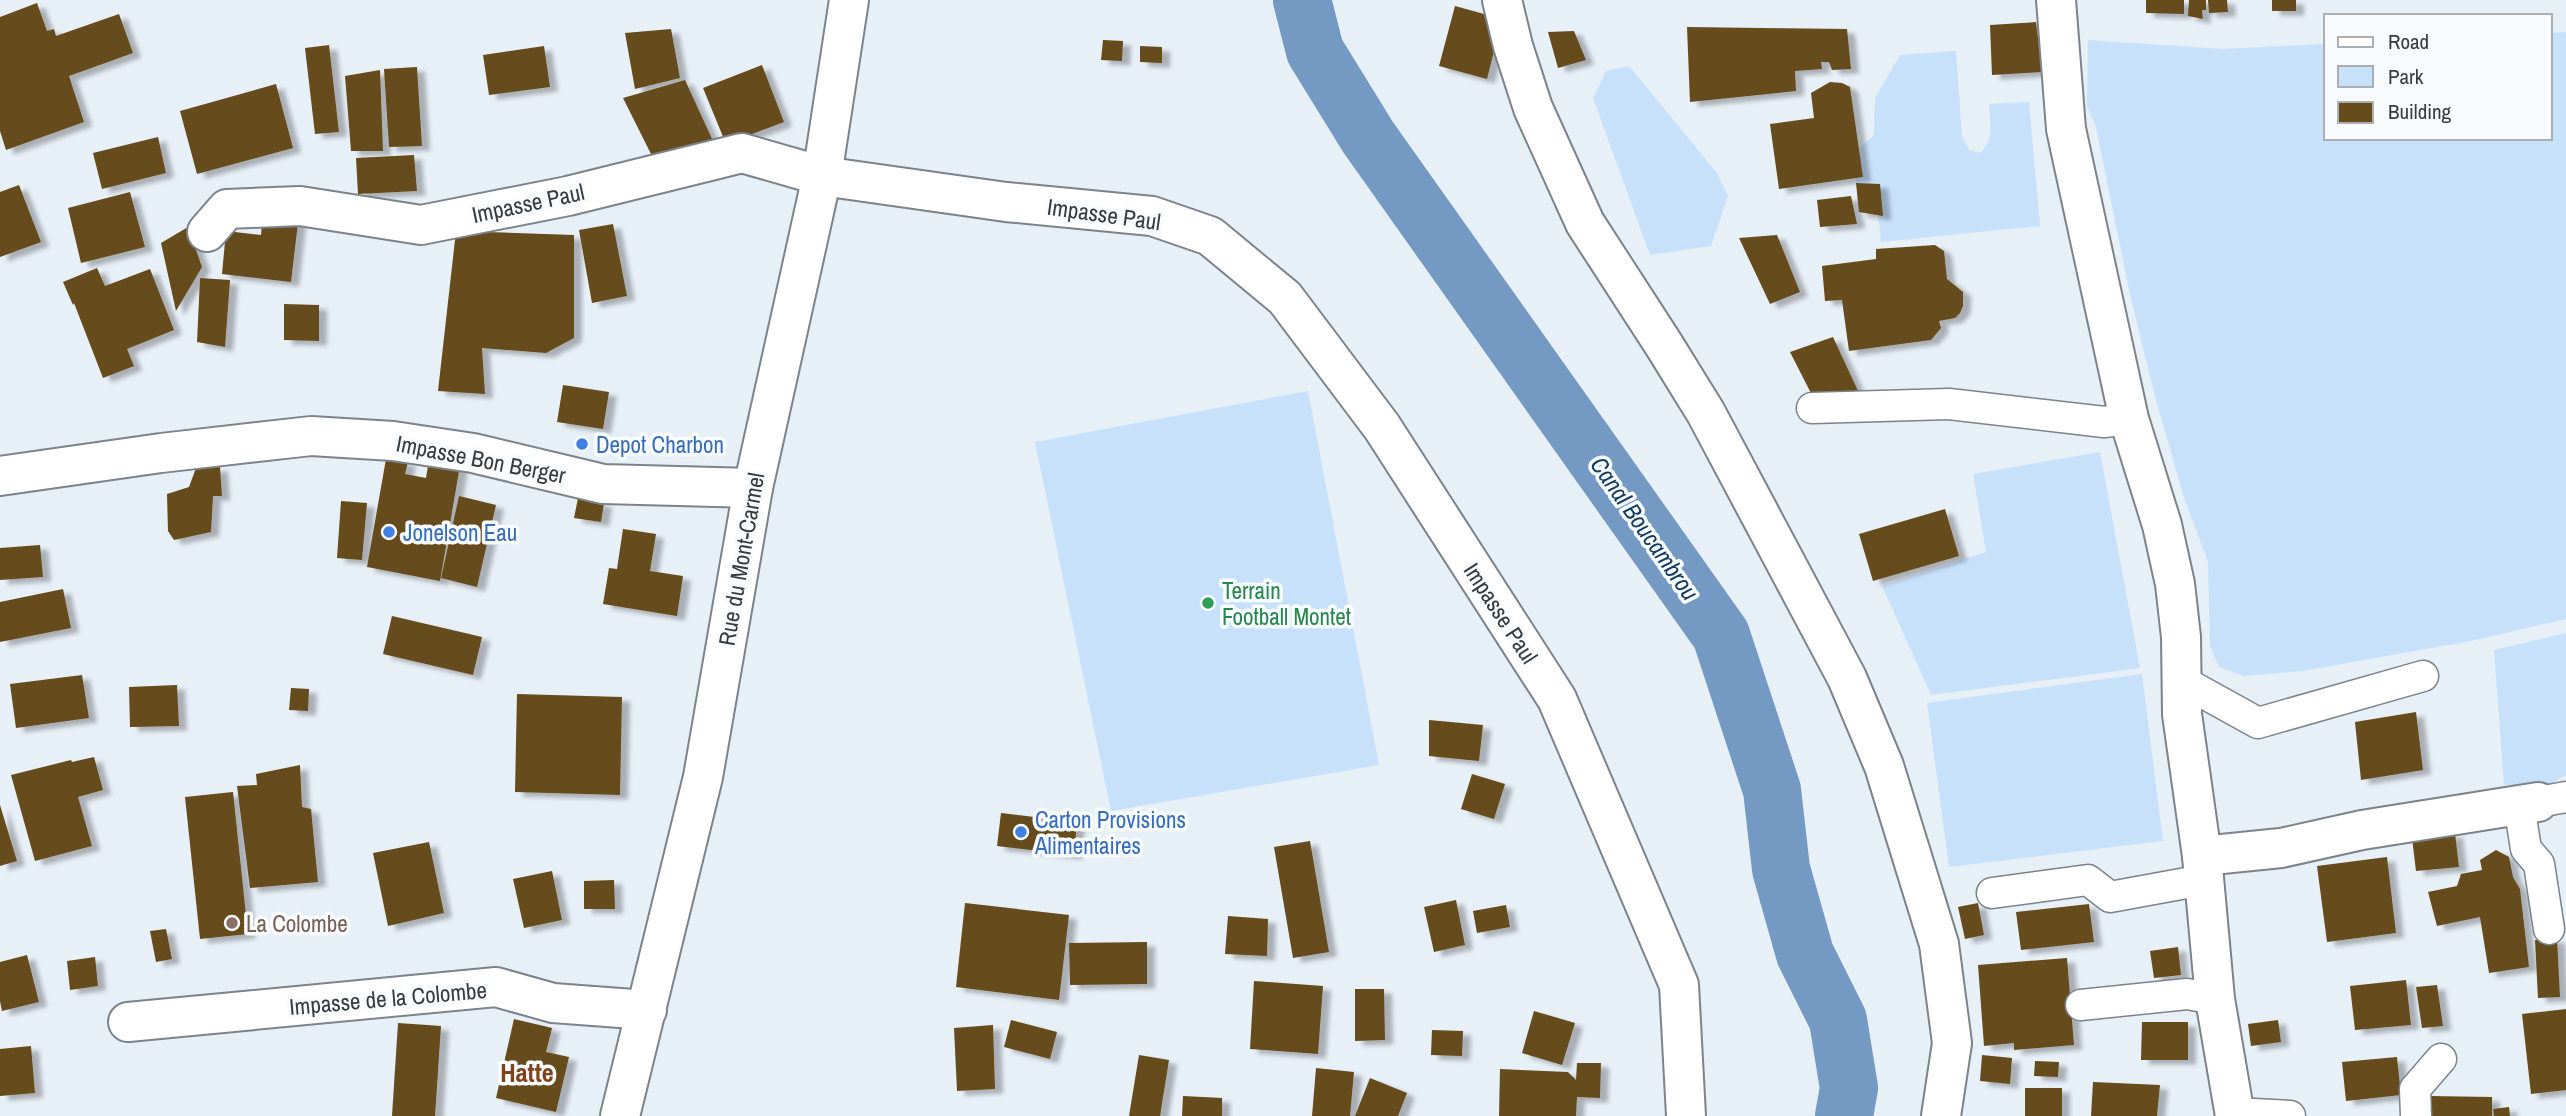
<svg xmlns="http://www.w3.org/2000/svg" width="2566" height="1116" font-family="'Archivo Narrow',sans-serif">
<style>
.green{fill:#c7e1fb}
.lines{fill:none;stroke-linecap:round;stroke-linejoin:round}
.canal{stroke:#7499c2;stroke-width:58}
.building{fill:#664b1b;filter:url(#shadow)}
.service-casing{stroke:#7c838a;stroke-width:33}
.minor-casing{stroke:#7c838a;stroke-width:42}
.service{stroke:#fff;stroke-width:30}
.minor{stroke:#fff;stroke-width:38}
.shop-dot{fill:#3f7fe0;stroke:#f8fcff;stroke-width:2.5}
.leisure-dot{fill:#2e9e5b;stroke:#f8fcff;stroke-width:2.5}
.education-dot{fill:#8d6e63;stroke:#f8fcff;stroke-width:2.5}
.labels{text-anchor:middle;dominant-baseline:central;stroke-width:7;stroke-linejoin:round;paint-order:stroke}
.street-label{font-size:23px;fill:#383b3e;stroke:#f8fcff}
.shop-label{font-size:23px;fill:#366cbe;stroke:#f8fcff;text-anchor:start}
.leisure-label{font-size:23px;fill:#27864d;stroke:#f8fcff;text-anchor:start}
.education-label{font-size:23px;fill:#785e54;stroke:#f8fcff;text-anchor:start}
.water-label{font-size:24px;font-style:italic;fill:#123b62;stroke:#f8fcff}
.quarter-label{font-size:26px;font-weight:bold;fill:#80421b;stroke:#f8fcff}
</style>
<defs>
<filter id="shadow"><feDropShadow dx="8" dy="4.5" stdDeviation="2" flood-color="#0004"/></filter>
</defs>
<rect width="100%" height="100%" fill="#e7eff7"/>
<g class="green">
<path d="M2566 32V619L2471 641 2302 671 2243 676 2219 667 2210 646 2208 562 2184 498 2156 400 2130 295 2096 127 2087 106 2088 40 2222 49 2326 44V138H2550V33Z"/>
<path d="M1956 51 1962 137 1969 150 1980 153C1995 139 1990 124 1989 104L2029 102 2040 226 1881 242 1876 195 1856 183 1853 154 1874 135 1875 98 1900 55Z"/>
<path d="M1629 66 1717 173 1728 196 1711 246 1650 255 1593 98 1606 71Z"/>
<path d="M1308 391 1379 765 1111 811 1035 442Z"/>
<path d="M2100 452 2140 668 1931 695 1882 586 1986 552 1973 474Z"/>
<path d="M2566 633V775L2546 787 2504 785 2494 650Z"/>
<path d="M2142 674 2163 841 1949 867 1927 703Z"/>
</g>
<g class="lines">
<path class="canal" d="M1302 0 1315 51 1368 137 1721 635 1772 790 1781 869 1805 954 1838 1020 1849 1088 1844 1116"/>
</g>
<g class="building">
<path d="M2146 0H2184V14L2146 13Z"/>
<path d="M2189 0H2206V10H2202L2203 19 2188 16Z"/>
<path d="M2208 0H2227L2228 12 2209 13Z"/>
<rect x="2272" y="0" width="24" height="11"/>
<path d="M37 3 47 31 54 29 56 36 119 14 133 53 69 76 84 122 6 150 0 131V17Z"/>
<path d="M1455 6 1502 19 1487 79 1439 66Z"/>
<path d="M2036 22 2042 72 1992 75 1990 25Z"/>
<path d="M1687 27 1847 29 1851 69 1832 70 1829 62H1821L1822 69 1795 71 1796 91 1690 102Z"/>
<path d="M671 29 680 78 635 89 625 33Z"/>
<path d="M1574 31 1586 60 1558 68 1548 32Z"/>
<path d="M1103 40 1123 41 1122 61 1101 60Z"/>
<path d="M329 45 339 132 315 134 305 48Z"/>
<path d="M544 46 550 87 489 95 483 55Z"/>
<path d="M1140 46 1162 47V63L1140 62Z"/>
<path d="M762 65 784 122 726 144 703 88Z"/>
<path d="M417 67 422 146 389 147 384 69Z"/>
<path d="M380 70 383 151H351L345 76Z"/>
<path d="M685 80 713 141 653 158 623 98Z"/>
<path d="M1830 82 1842 83 1850 87 1863 177 1779 189 1770 124 1814 118 1811 93Z"/>
<path d="M276 84 293 148 197 174 180 111Z"/>
<path d="M158 137 166 173 102 189 93 153Z"/>
<path d="M414 155 417 191 358 194 356 158Z"/>
<path d="M1856 183 1880 184 1883 216 1859 212Z"/>
<path d="M19 185 41 242 0 257V192Z"/>
<path d="M130 192 145 247 81 263 68 208Z"/>
<path d="M1851 196 1857 224 1820 227 1817 200Z"/>
<path d="M263 211 299 214 291 282 222 274 226 231 261 235Z"/>
<path d="M613 224 627 296 592 303 579 230Z"/>
<path d="M188 227 202 267 176 311 161 243Z"/>
<path d="M456 231 574 235V338L546 353 482 348 485 394 438 391Z"/>
<path d="M1777 235 1800 292 1770 304 1739 238Z"/>
<path d="M1935 245 1944 251 1947 279 1963 292V306L1960 313 1955 318 1939 321 1941 328 1931 340 1849 351 1842 300 1825 301 1822 266 1876 259V249Z"/>
<path d="M97 268 105 286 150 269 174 330 127 349 134 366 103 378 74 303 73 305 63 282Z"/>
<path d="M200 278 230 280 225 347 197 342Z"/>
<path d="M284 304 319 305V341L284 340Z"/>
<path d="M1833 337 1859 393 1815 401 1790 352Z"/>
<path d="M563 385 609 392 603 429 557 422Z"/>
<path d="M430 454 461 460 440 581 367 567 386 459 408 462 405 474 426 478Z"/>
<path d="M220 467 222 496H213L211 532 174 540 168 531 167 494 189 487 196 468Z"/>
<path d="M459 496 496 505 477 587 441 578Z"/>
<path d="M578 498 604 503 601 522 574 518Z"/>
<path d="M341 501 367 503 362 560 337 558Z"/>
<path d="M1945 509 1959 556 1873 581 1859 534Z"/>
<path d="M623 529 656 534 650 571 683 576 677 616 603 604 609 568 617 569Z"/>
<path d="M40 545 43 577 0 580V548Z"/>
<path d="M63 589 71 628 0 642V602Z"/>
<path d="M392 616 482 637 473 675 383 654Z"/>
<path d="M82 675 89 718 16 728 10 684Z"/>
<path d="M177 685 179 726 130 727 129 687Z"/>
<path d="M291 688 309 689 308 711 289 710Z"/>
<path d="M517 694 622 697 620 795 515 792Z"/>
<path d="M2416 712 2423 770 2361 780 2355 722Z"/>
<path d="M1429 720 1483 725 1479 761 1429 756Z"/>
<path d="M94 757 103 790 78 797 92 846 35 861 11 775 71 760 72 762Z"/>
<path d="M300 765 302 807 311 809 318 882 250 888 237 786 257 785 256 774Z"/>
<path d="M1472 774 1505 784 1494 819 1461 809Z"/>
<path d="M233 792 248 934 200 939 185 797Z"/>
<path d="M0 805 17 861 0 866Z"/>
<path d="M1001 813 1077 822 1074 855 997 846Z"/>
<path d="M2455 833 2459 867 2416 871 2412 838Z"/>
<path d="M1310 841 1329 952 1293 958 1274 847Z"/>
<path d="M429 842 444 913 388 926 373 853Z"/>
<path d="M2496 850 2509 857 2513 877 2520 889 2529 967 2489 973 2480 917 2437 926 2428 892 2457 886 2461 874 2482 870 2480 860Z"/>
<path d="M2387 857 2396 933 2327 942 2317 866Z"/>
<path d="M552 871 562 920 524 928 513 879Z"/>
<path d="M614 880 615 909H584V881Z"/>
<path d="M1456 900 1465 945 1434 952 1424 907Z"/>
<path d="M965 903 1069 915 1059 1000 956 987Z"/>
<path d="M1978 903 1984 935 1965 939 1958 907Z"/>
<path d="M2089 904 2094 942 2021 950 2016 912Z"/>
<path d="M1506 905 1510 927 1477 933 1473 911Z"/>
<path d="M1228 916 1268 919 1267 956 1225 954Z"/>
<path d="M166 929 172 959 156 962 150 931Z"/>
<path d="M2557 938 2560 997 2538 998 2535 940Z"/>
<path d="M1147 942V984L1070 985 1069 943Z"/>
<path d="M2178 947 2181 975 2154 978 2150 951Z"/>
<path d="M27 955 39 1002 2 1011 0 1001V962Z"/>
<path d="M95 957 98 986 70 990 67 961Z"/>
<path d="M2067 958 2074 1045 2014 1050V1043L1984 1046 1978 965Z"/>
<path d="M2406 980 2411 1025 2355 1030 2350 986Z"/>
<path d="M1254 981 1323 986 1318 1054 1250 1049Z"/>
<path d="M2437 985 2443 1026 2422 1028 2416 987Z"/>
<path d="M1355 989H1384L1385 1040 1355 1041Z"/>
<path d="M2566 1009V1090L2531 1094 2522 1014Z"/>
<path d="M1534 1011 1575 1023 1562 1065 1522 1053Z"/>
<path d="M514 1019 552 1028 546 1052 569 1057 556 1112 496 1098Z"/>
<path d="M1011 1020 1057 1032 1050 1059 1004 1047Z"/>
<path d="M2278 1020 2281 1042 2251 1046 2248 1024Z"/>
<path d="M2142 1022H2188V1060H2141Z"/>
<path d="M398 1023 441 1026 435 1116H392Z"/>
<path d="M993 1025 995 1089 957 1091 954 1028Z"/>
<path d="M1432 1030 1463 1031 1462 1056 1431 1055Z"/>
<path d="M31 1046 35 1093 0 1096V1049Z"/>
<path d="M1139 1055 1169 1060 1160 1116H1129Z"/>
<path d="M1982 1055 2012 1058 2010 1084 1980 1081Z"/>
<path d="M2397 1057 2401 1095 2346 1101 2342 1062Z"/>
<path d="M2035 1061 2059 1062 2058 1077 2034 1076Z"/>
<path d="M1577 1063H1601L1600 1098 1577 1097 1576 1116H1499L1500 1069 1568 1072 1576 1080Z"/>
<path d="M1316 1068 1354 1072 1350 1116H1312Z"/>
<path d="M1370 1078 1407 1093 1398 1116H1355Z"/>
<path d="M2093 1082 2160 1085 2157 1116H2091Z"/>
<rect x="2025" y="1088" width="37" height="28"/>
<path d="M1183 1096 1222 1098V1116H1182Z"/>
<path d="M2429 1096 2492 1097V1116H2428Z"/>
<path d="M2509 1107 2510 1116H2494L2493 1109Z"/>
</g>
<g class="lines">
<defs>
<g id="service">
<path d="M1812 408 1949 404 2104 422 2129 419"/>
<path d="M2182 681 2258 723 2423 676"/>
<path d="M2538 802 2566 797"/>
<path d="M2519 805 2526 849 2539 864 2549 929"/>
<path d="M1992 893 2088 880 2110 897 2203 880"/>
<path d="M2081 1005 2187 994 2215 999"/>
<path d="M2235 1113 2290 1116"/>
<path d="M2416 1116 2415 1089 2441 1059"/>
</g>
<g id="minor">
<path d="M1502 0 1513 46 1533 108 1585 223 1664 345 1706 413 1847 678 1884 766 1939 944 1952 1043 1941 1116"/>
<path d="M2056 0 2066 129 2129 419 2162 525 2175 584 2181 637 2182 714 2202 856 2215 999 2235 1116"/>
<path d="M207 232 227 209 300 206 421 225 568 196 742 153 822 176 1006 202 1152 216 1210 236 1285 298 1382 427 1557 699 1679 985 1686 1116"/>
<path d="M0 476 161 453 311 436 393 441 473 453 603 484 753 488"/>
<path d="M2202 856 2281 848 2362 830 2538 802"/>
<path d="M128 1022 496 987 553 1003 647 1010"/>
<path d="M620 1116 703 777 753 488 822 176 849 0"/>
</g>
</defs>
<use href="#service" class="service-casing"/>
<use href="#minor" class="minor-casing"/>
<use href="#service" class="service"/>
<use href="#minor" class="minor"/>
</g>
<g class="shop-dot">
<circle cx="582" cy="444" r="7"/>
<circle cx="389" cy="532" r="7"/>
<circle cx="1021" cy="832" r="7"/>
</g>
<circle class="leisure-dot" cx="1208" cy="603" r="7"/>
<circle class="education-dot" cx="232" cy="923" r="7"/>
<g class="labels">
<g class="street-label">
<text transform="translate(528 203) rotate(-12)">Impasse Paul</text>
<text transform="translate(1104 214) rotate(8)">Impasse Paul</text>
<text transform="translate(481 459) rotate(11)">Impasse Bon Berger</text>
<text transform="translate(741 559) rotate(-80)">Rue du Mont-Carmel</text>
<text transform="translate(1501 613) rotate(57)">Impasse Paul</text>
<text transform="translate(388 998) rotate(-5)">Impasse de la Colombe</text>
</g>
<g class="shop-label">
<text x="596" y="444">Depot Charbon</text>
<text x="403" y="532">Jonelson Eau</text>
<text x="1035" y="819">Carton Provisions<tspan x="1035" dy="26">Alimentaires</tspan></text>
</g>
<g class="leisure-label">
<text x="1222" y="590">Terrain<tspan x="1222" dy="26">Football Montet</tspan></text>
</g>
<g class="education-label">
<text x="246" y="923">La Colombe</text>
</g>
<g class="water-label">
<text transform="translate(1645 528) rotate(55)">Canal Boucambrou</text>
</g>
<g class="quarter-label">
<text x="527" y="1072">Hatte</text>
</g>
</g>
<rect x="2324" y="14" width="228" height="126" fill="#f8fcff" stroke="#abafb2" stroke-width="2"/>
<rect x="2338" y="37" width="35" height="10" fill="#ffffff" stroke="#abafb2" stroke-width="2"/>
<text x="2388" y="49" font-size="21" fill="#383b3e">Road</text>
<rect x="2338" y="66" width="35" height="21" fill="#c7e1fb" stroke="#abafb2" stroke-width="2"/>
<text x="2388" y="84" font-size="21" fill="#383b3e">Park</text>
<rect x="2338" y="102" width="35" height="21" fill="#664b1b" stroke="#abafb2" stroke-width="2"/>
<text x="2388" y="119" font-size="21" fill="#383b3e">Building</text>
</svg>
